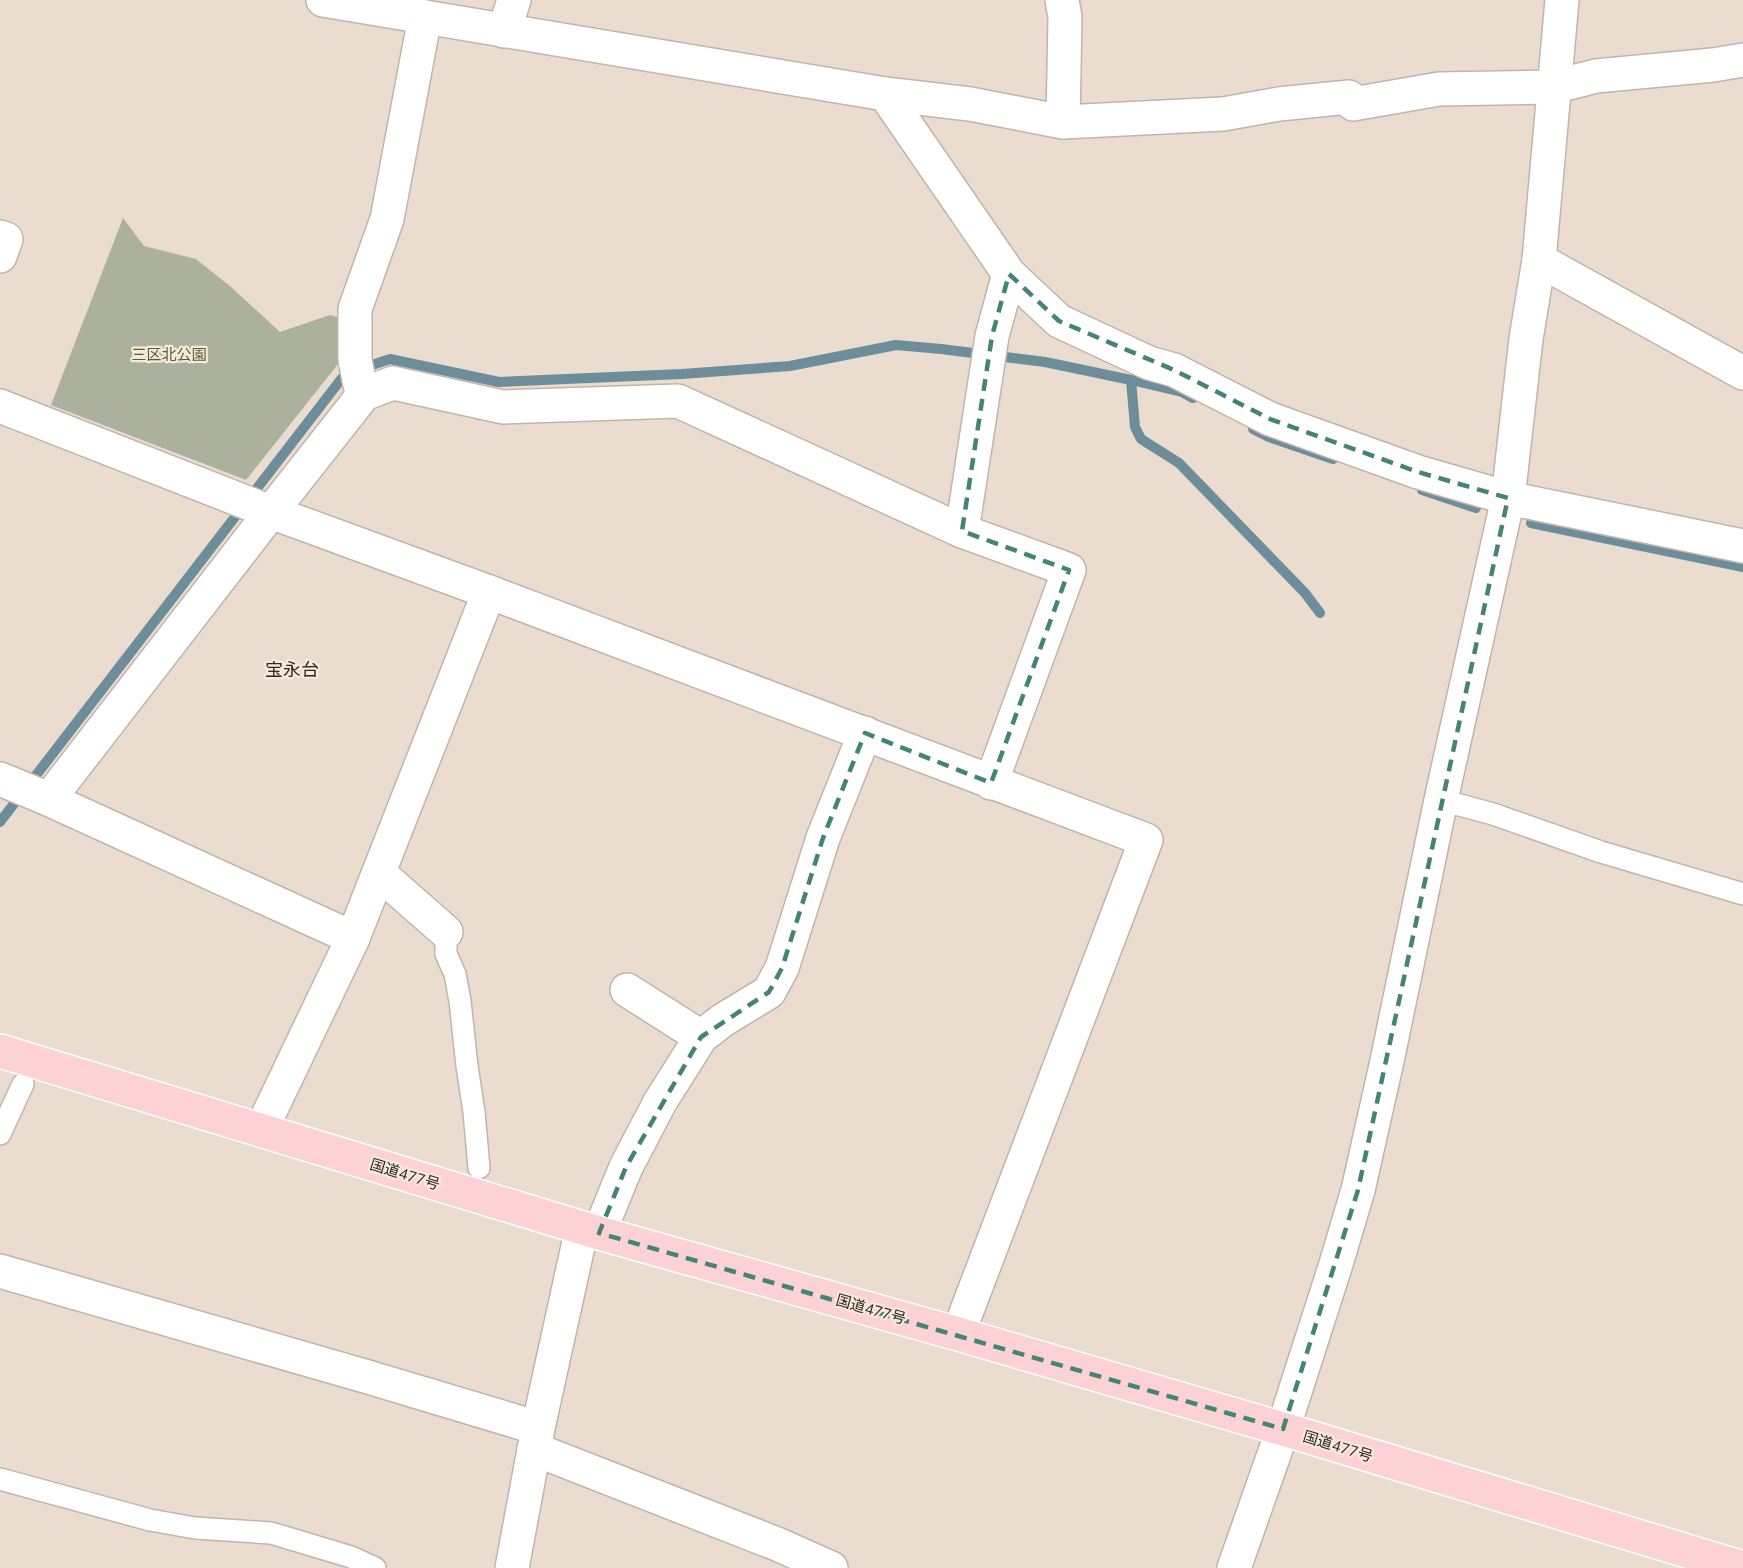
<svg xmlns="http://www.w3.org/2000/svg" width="1743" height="1568" font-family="Mulish,'Noto Sans JP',sans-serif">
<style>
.green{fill:#acb19d}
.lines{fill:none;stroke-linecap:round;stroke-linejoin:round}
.stream{stroke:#6d8d9a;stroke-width:10}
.service-casing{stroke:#c2b4a9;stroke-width:24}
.minor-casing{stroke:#c2b4a9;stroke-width:36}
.tertiary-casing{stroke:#c2b4a9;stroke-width:36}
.trunk-casing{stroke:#fff;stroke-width:36}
.service{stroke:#fff;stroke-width:21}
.minor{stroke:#fff;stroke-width:33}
.tertiary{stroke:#fff;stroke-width:33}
.trunk{stroke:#fcd2d4;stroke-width:33}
.marked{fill:none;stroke:#438473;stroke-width:4.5;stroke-dasharray:12 8;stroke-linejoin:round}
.labels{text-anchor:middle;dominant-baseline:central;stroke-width:4.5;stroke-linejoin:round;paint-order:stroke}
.park-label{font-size:15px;fill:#535e2f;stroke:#f8e9dd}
.street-label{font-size:15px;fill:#2c2722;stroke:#f8e9dd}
.quarter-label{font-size:18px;fill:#2c2722;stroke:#f8e9dd}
</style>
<rect width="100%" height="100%" fill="#ebdcd0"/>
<path class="green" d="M123 218 144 246 196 259 231 287 280 332 330 315 345 319 346 363 338 364 246 480 51 405Z"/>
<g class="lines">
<g class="stream">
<path d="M1131 380 1182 392 1193 398"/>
<path d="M1253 429 1269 437 1333 459"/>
<path d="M1422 490 1476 508"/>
<path d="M1531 523 1743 567"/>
<path d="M0 822 342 378 369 366 390 359 499 382 682 374 790 366 896 345 941 349 1045 362 1131 380 1135 427 1141 439 1179 463 1305 593 1320 613"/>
</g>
<defs>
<g id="service">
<path d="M1441 800 1493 814 1601 852 1743 894"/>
<path d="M446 932V954L455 974 460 1001 467 1066 474 1112 479 1168"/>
<path d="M0 1134 23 1084"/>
<path d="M0 1479 150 1520 195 1528 271 1533 351 1557 375 1568"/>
</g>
<g id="minor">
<path d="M323 0 885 94 970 104 1063 122 1223 114 1279 104 1349 97 1353 104 1439 89 1553 87 1596 76 1713 65 1743 60"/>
<path d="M1062 0 1065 17 1063 122"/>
<path d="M504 31 514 0"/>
<path d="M885 94 1009 274 1059 321 1149 363 1174 370 1270 419 1418 472 1508 498 1743 546"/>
<path d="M0 237 6 239 0 256"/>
<path d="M1539 260 1743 373"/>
<path d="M364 394 360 385 355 360V309L387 219 425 17"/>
<path d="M0 406 268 511 489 592 1146 840 958 1334"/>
<path d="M962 531 992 336 1009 274"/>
<path d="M0 779 46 798 353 938 489 592"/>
<path d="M49 799 271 512 364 394 393 383 503 407 678 401 962 531 1069 570 991 783"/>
<path d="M379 873 446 932"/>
<path d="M627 990 701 1037"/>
<path d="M261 1130 353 938"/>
<path d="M599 1233 626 1167 660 1102 701 1037 723 1020 769 992 782 968 823 838 865 733"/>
<path d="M0 1271 368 1377 538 1428"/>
<path d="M534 1449 777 1544 831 1568"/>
</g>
<g id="tertiary">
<path d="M512 1568 538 1428 582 1228"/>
<path d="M1234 1568 1283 1429 1336 1264 1358 1190 1387 1061 1441 800 1508 498 1526 339 1539 260 1562 0"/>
</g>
<path id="trunk" d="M0 1051 599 1233 958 1334 1283 1429 1743 1568"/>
</defs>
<use href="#service" class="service-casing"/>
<use href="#minor" class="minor-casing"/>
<use href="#tertiary" class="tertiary-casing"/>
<use href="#trunk" class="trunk-casing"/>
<use href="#service" class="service"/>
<use href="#minor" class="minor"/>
<use href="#tertiary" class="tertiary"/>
<use href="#trunk" class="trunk"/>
</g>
<path class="marked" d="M1009 274 1059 321 1174 370 1270 419 1418 472 1508 498 1358 1190 1283 1429 599 1233 626 1167 701 1037 769 992 782 968 823 838 865 733 991 783 1069 570 962 531 992 336Z"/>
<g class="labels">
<g class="park-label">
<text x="169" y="354">三区北公園</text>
</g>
<g class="street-label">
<text transform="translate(405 1174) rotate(17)">国道477号</text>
<text transform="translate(871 1309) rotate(16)">国道477号</text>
<text transform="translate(1338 1446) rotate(17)">国道477号</text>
</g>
<g class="quarter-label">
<text x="292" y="669">宝永台</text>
</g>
</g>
</svg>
